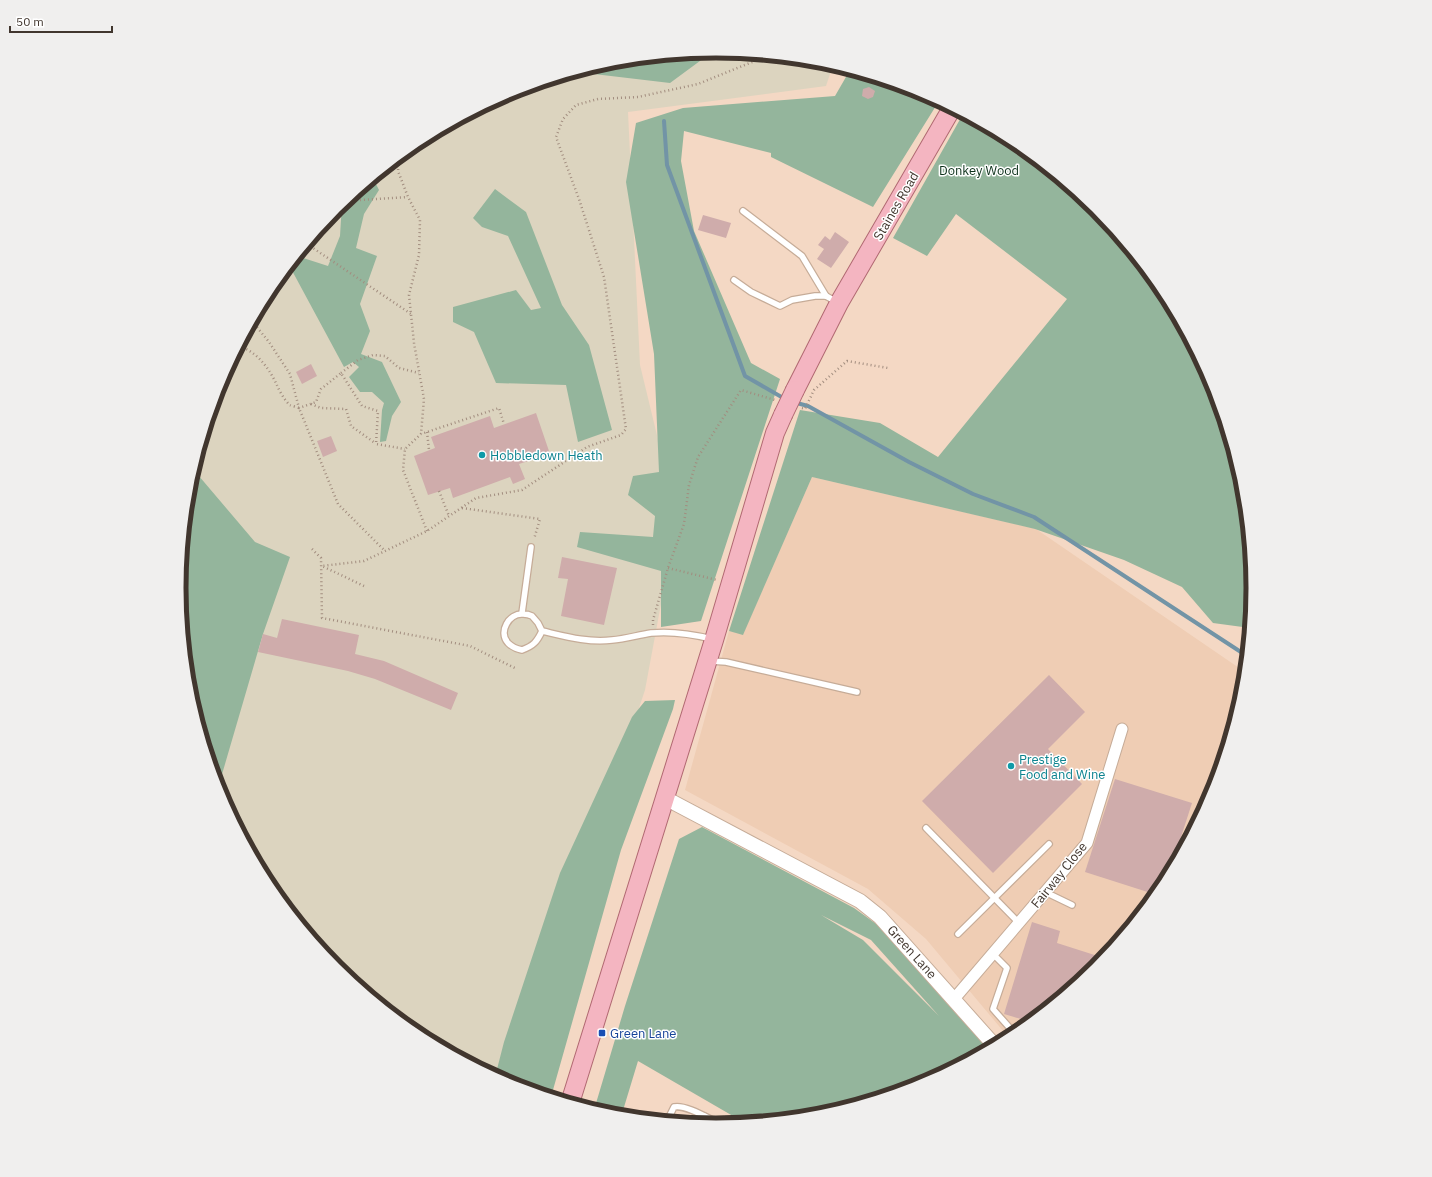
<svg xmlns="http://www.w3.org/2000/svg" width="1432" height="1177" font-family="'IBM Plex Sans',sans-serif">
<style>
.commercial{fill:#dcd4bf}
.built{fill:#efcdb4}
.green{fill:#94b59c;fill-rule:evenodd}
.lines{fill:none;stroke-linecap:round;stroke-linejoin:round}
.stream{stroke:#7294a6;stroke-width:4}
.building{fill:#cfacab}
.service-casing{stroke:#c6ac98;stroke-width:8}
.minor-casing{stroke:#c6ac98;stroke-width:13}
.tertiary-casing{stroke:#c6ac98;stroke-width:16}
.primary-casing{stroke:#b16972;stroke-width:20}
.path{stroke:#a28d7f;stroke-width:2.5;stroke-dasharray:1 3;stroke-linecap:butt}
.service{stroke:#fff;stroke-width:5.5}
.minor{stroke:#fff;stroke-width:11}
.tertiary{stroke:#fff;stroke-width:14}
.primary{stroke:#f4b5c1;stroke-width:18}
.primary-bridge-casing{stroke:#b16972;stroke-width:20;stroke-linecap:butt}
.primary-bridge{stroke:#f4b5c1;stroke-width:18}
.culture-dot{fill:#0f9aa8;stroke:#fff;stroke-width:1.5}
.transit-dot{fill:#1a4fb4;stroke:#fff;stroke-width:1.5}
.labels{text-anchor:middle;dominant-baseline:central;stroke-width:3;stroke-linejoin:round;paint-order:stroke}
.park-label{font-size:13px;fill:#0d321b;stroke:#fff}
.street-label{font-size:13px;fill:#41362e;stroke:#fff}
.culture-label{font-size:13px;fill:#0d838f;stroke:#fff;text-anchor:start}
.transit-label{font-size:13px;fill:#164399;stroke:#fff;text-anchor:start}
.rim{fill:none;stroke:#41362e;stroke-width:5}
</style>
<rect width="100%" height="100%" fill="#f4d8c4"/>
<path class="commercial" d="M716 51 821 61 833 65 826 86 628 112 640 365 677 518 645 690 512 1086 417 1035 336 968 269 887 219 794 218 788 223 770 189 693 179 588 189 483 220 383 269 290 336 208 418 141 511 92 611 61Z"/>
<path class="built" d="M812 477 1036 529 1245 672 1243 694 1212 794 1163 887 1096 969 1014 1036 1009 1038 926 939 868 889 685 790 729 631 743 634Z"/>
<g class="green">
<path d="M716 51 769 56 704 58 670 83 577 72 611 61Z"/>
<path d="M850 70 922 92 939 101 873 207 771 157V153L684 131 681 161 694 231 751 363 780 379 701 621 661 627V571L577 547 580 532 653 537 655 516 628 495 633 476 659 472 654 354 626 182 636 123 683 108 835 96Z"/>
<path d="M963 114 1015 142 1096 209 1163 290 1213 383 1243 484 1253 589 1250 628 1213 623 1182 587 1124 560 1035 529 812 477 743 635 729 631 800 410 880 423 938 457 1067 299 956 214 927 256 893 238Z"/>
<path d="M373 178 379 190 364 214 356 248 377 256 360 304 370 331 361 354 382 362 401 402 392 416 386 441 380 442 382 410 384 403 372 392H360L349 377 359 367 353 362 344 367 289 265 297 256 328 266 340 236 342 203Z"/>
<path d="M495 189 526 212 562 305 589 345 612 430 578 442 566 385 496 383 474 332 453 322V307L516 290 531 310 541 308 508 236 482 227 473 218Z"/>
<path d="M193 469 255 542 290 557 263 634 218 788 189 693 179 588 189 483Z"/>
<path d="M675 700 673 709 621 850 551 1097 510 1085 495 1077 504 1042 560 873 632 717 645 701Z"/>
<path d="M702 827 854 908 886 931 990 1049 921 1085 821 1116 745 1123 638 1061 621 1117 611 1116 594 1110 625 1006 679 839ZM821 915 871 940 939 1016 863 940Z"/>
</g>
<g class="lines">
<g class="stream">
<path d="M655 57 657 60"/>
<path d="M664 121 667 165 745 376 785 399"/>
<path d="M793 402 808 406 909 462 973 494 1034 517 1247 656"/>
</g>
</g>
<g class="building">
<path d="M869 87 875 91 873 97 868 99 862 96 863 89Z"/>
<path d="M703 215 731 223 726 238 698 230Z"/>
<path d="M835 232 849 242 831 268 817 259 824 249 818 245 825 236 830 240Z"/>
<path d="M311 364 317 376 302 384 296 372Z"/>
<path d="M536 413 550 454 519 464 525 479 513 484 510 477 453 498 450 488 428 495 414 456 435 448 431 437 490 416 494 428Z"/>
<path d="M331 436 337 451 323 457 317 441Z"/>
<path d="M562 557 617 568 604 625 561 616 568 579 558 578Z"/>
<path d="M282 619 359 635 355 654 384 661 458 693 451 710 375 679 348 671 258 652 263 634 277 638Z"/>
<path d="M1049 675 1085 712 1048 749 1082 784 993 873 922 801Z"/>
<path d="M1115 779 1192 803 1168 877 1163 887 1157 895 1085 872Z"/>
<path d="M1032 922 1060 931 1057 943 1104 958 1096 969 1031 1022 1004 1014Z"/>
</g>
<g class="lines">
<defs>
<g id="service">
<path d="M743 211 802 256 826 296"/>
<path d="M734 280 751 292 780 306 792 300 815 296H826L837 302"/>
<path d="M522 613 531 547"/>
<path d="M542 631 538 623 532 616C530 615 526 614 523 614 509 613 498 632 508 643 512 647 517 649 522 650 533 646 537 642 542 631 564 636 588 643 612 640 625 639 638 635 651 633 672 631 692 634 712 639"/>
<path d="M710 661 726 662 857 692"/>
<path d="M926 828 1019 923"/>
<path d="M1045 892 1072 905"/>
<path d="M958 934 1049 844"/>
<path d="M993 954 1007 968 993 1009 1016 1035"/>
<path d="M667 1121 674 1107C686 1104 711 1120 723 1125"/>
<path d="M700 1124 704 1116"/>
</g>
<path id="minor" d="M954 999 1087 843 1122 729"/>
<path id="tertiary" d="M665 798 860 901 880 917 995 1046"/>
<g id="primary">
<path d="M795 390 839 303 952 108"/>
<path d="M570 1103 714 640 775 433 783 415"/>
</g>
</defs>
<use href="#service" class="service-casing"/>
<use href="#minor" class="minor-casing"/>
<use href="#tertiary" class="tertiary-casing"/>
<use href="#primary" class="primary-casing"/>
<g class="path">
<path d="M399 157 398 171 408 197 420 220 419 255 409 295 414 343 424 399 421 434"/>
<path d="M344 201 408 197"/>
<path d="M307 244 411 314"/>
<path d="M252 321 269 342 290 374 299 408 316 402 321 389 341 373 362 406 378 411 376 444 405 449"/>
<path d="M239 346C257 352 268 367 276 383 279 390 284 400 290 405 292 406 297 407 299 408L338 504 385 551"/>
<path d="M341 373 358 360 373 355 385 356 399 368 419 373"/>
<path d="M311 404 321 408 346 409 351 426 375 443"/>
<path d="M802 408 805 409 814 390 847 361 888 368"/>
<path d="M427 432 429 450"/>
<path d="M439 491 449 516"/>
<path d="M462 508 540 519 534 539"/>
<path d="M427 531 403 470 405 449 421 434 499 408 504 424"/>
<path d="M312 549 321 558 322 618 470 646 517 669"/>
<path d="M668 568 717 580"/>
<path d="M364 586 322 566 364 561 427 531 476 498 522 490 587 447 621 435 626 429 604 277 579 199 556 137 563 119 576 105 598 99 638 97 698 84 767 56"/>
<path d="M653 625V620L668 568 684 524 689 485 698 457 741 390 775 400"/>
</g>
<use href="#service" class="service"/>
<use href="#minor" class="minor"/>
<use href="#tertiary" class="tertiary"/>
<use href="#primary" class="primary"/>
<defs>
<path id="primary-bridge" d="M783 415 795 390"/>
</defs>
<use href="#primary-bridge" class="primary-bridge-casing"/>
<use href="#primary-bridge" class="primary-bridge"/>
</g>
<g class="culture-dot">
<circle cx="482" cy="455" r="4"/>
<circle cx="1011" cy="766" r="4"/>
</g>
<rect class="transit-dot" x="598" y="1029" width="8" height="8" rx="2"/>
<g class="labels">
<g class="park-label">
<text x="979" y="170">Donkey Wood</text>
</g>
<g class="street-label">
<text transform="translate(896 206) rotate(-60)">Staines Road</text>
<text transform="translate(1059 875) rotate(-51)">Fairway Close</text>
<text transform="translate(912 952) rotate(48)">Green Lane</text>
</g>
<g class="culture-label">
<text x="490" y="455">Hobbledown Heath</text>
<text x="1019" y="759">Prestige<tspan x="1019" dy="15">Food and Wine</tspan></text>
</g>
<g class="transit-label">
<text x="610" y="1033">Green Lane</text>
</g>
</g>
<path d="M0 0H1432V1177H0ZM186 588a530 530 0 1 1 1060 0a530 530 0 1 1-1060 0Z" fill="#f0efee" fill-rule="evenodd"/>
<path class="rim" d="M186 588a530 530 0 1 1 1060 0a530 530 0 1 1-1060 0Z"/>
<path d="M10 26v6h102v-6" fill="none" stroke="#41362e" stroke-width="2"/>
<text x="16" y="26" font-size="12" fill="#41362e" stroke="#ffffff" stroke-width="3" paint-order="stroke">50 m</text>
</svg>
